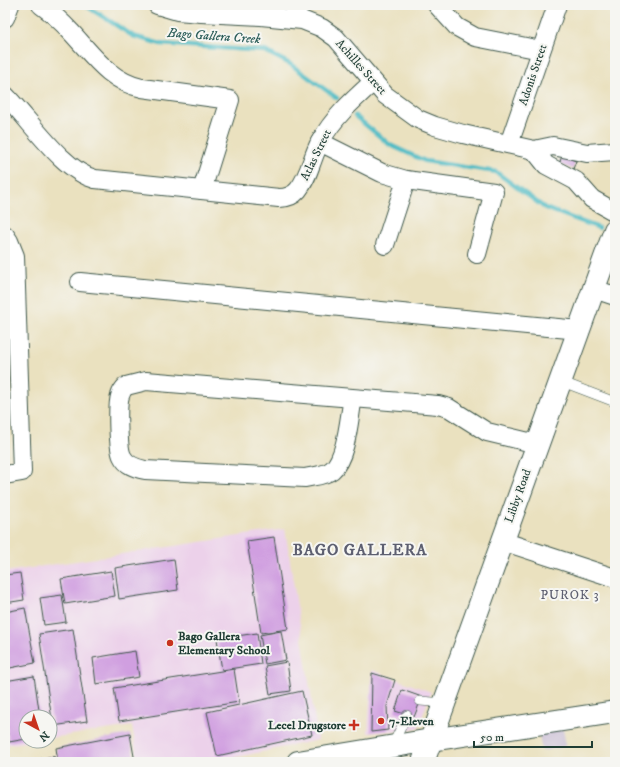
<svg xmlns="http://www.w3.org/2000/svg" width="620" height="767" font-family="'IM FELL DW Pica',serif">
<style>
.built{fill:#ecd1ea}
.industrial{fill:#cbbfd5}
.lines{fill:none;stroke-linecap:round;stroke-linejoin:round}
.stream{stroke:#4bbac2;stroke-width:4.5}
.building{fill:#d09fe0}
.lane-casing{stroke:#3d5649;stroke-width:10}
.street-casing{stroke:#3d5649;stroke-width:20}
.secondary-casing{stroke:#3d5649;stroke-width:24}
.primary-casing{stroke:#3d5649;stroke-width:24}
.lane{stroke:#fff;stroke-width:9}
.street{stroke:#fff;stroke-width:18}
.secondary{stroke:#fff;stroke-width:22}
.primary{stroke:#fff;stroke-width:22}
.poi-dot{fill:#c8321e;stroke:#f6f6f2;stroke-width:1.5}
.labels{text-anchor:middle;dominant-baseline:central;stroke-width:4;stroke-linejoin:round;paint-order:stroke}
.street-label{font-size:12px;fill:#1f3d34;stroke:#f6f6f2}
.poi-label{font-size:12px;font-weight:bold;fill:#1f3d34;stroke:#f6f6f2;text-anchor:start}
.water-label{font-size:13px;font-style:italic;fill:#2a5c58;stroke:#f6f6f2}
.neighbourhood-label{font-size:13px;letter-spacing:1px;fill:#5d5f70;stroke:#f6f6f2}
.district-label{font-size:16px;font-weight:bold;letter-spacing:1px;fill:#5d5f70;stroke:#f6f6f2}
</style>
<rect width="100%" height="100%" fill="#f6f6f2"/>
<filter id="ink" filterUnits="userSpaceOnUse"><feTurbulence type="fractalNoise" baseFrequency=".025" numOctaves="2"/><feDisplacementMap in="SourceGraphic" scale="8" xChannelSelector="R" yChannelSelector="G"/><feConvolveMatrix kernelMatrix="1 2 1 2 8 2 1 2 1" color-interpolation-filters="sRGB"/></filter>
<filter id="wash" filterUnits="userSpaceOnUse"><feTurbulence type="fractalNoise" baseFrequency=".012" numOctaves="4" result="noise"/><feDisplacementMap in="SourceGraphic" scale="16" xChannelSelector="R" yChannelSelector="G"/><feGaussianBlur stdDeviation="0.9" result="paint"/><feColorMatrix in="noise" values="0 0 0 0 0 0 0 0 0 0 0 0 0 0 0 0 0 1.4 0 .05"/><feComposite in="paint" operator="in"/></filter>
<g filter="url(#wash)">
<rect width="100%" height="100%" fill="#eae1bf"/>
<g class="built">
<path d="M285 529 318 740 213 762H138L132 726 50 738V717H26V741H31L5 745V572Z"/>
<path d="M372 670 431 692 418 729 368 733Z"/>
</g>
<path class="industrial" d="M563 729 566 746 542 751 539 734Z"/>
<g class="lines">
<g class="stream">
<path d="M85 5 133 36 161 44 265 51 290 64 337 98"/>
<path d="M355 116 390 145 425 161 496 172 545 208 599 228"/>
</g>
</g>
<g id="blocks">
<g class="building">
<path d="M562 156 576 161 573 169 559 164Z"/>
<path d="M274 537 288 629 261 633 247 541Z"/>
<path d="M174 559 178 590 119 599 115 568Z"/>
<path d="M111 571 115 596 65 604 61 579Z"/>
<path d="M20 573 24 600 5 603V575Z"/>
<path d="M62 595 66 622 44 625 40 598Z"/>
<path d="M25 608 35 663 5 669V612Z"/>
<path d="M73 629 87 721 53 726 39 634Z"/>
<path d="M281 631 286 660 265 664 260 635Z"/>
<path d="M257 633 261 664 222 670 217 639Z"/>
<path d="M135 651 139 677 96 684 93 658Z"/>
<path d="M287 662 291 691 270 694 265 666Z"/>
<path d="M234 669 239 702 119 721 114 688Z"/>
<path d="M372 673 395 680 387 706 388 730 371 732Z"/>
<path d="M34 676 40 717H26V739L9 742 5 717V681Z"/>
<path d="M402 690 422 697 414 717 395 711Z"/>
<path d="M302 691 312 735 217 756 207 712Z"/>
<path d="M130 734 135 762H58L56 748Z"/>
<path d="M54 756 55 762H28L27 761Z"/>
</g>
</g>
</g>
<g filter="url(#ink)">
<use href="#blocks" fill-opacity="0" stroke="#3d5649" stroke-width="1"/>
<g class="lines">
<defs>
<g id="lane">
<path d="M560 381 615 402"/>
<path d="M420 701 445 703"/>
<path d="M393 744 407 715"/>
</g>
<g id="street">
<path d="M41 5C52 13 62 22 71 32 92 54 110 82 142 88L230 100 202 190"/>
<path d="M157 5 177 11 201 13 261 16 302 20 322 28 336 38 385 95 418 119 435 126 463 134 534 150 553 146 587 153 615 151"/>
<path d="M437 5 457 27 475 37 541 50"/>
<path d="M5 18 10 5"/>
<path d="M5 95C30 120 63 171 95 179L279 198C287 198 293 196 298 190 309 177 312 157 320 142 333 118 353 100 373 82"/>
<path d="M320 142 382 173 406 180 494 192 477 254"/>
<path d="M509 144 557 5"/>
<path d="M534 150 546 165 576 181 592 199 615 212"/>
<path d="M5 235 9 241 15 256 22 472 5 475"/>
<path d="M385 245 406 180"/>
<path d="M80 282 579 330"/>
<path d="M594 289 615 296"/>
<path d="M353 398C349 417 347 457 332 470 324 476 314 476 305 478L145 470C135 468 126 465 122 456 118 448 117 405 120 396 121 392 123 389 126 386L146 381 438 405 449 408 487 432 537 444"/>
<path d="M502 541 615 578"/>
</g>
<path id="secondary" d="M298 762 431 740 423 762"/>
<path id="primary" d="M615 230 431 740 615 712"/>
</defs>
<use href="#lane" class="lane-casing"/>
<use href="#street" class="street-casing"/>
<use href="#secondary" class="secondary-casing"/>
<use href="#primary" class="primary-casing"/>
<use href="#lane" class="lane"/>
<use href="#street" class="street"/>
<use href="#secondary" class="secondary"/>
<use href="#primary" class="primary"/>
</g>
</g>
<g class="poi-dot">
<circle cx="170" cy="643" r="4"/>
<circle cx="381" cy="721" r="4"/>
<path d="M352 719h4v4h4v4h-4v4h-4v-4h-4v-4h4z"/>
</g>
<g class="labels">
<g class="street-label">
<text transform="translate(361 67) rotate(48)">Achilles Street</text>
<text transform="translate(533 75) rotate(-71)">Adonis Street</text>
<text transform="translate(316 155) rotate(-64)">Atlas Street</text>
<text transform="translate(518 496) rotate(-70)">Libby Road</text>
</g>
<g class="poi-label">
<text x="178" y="636">Bago Gallera<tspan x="178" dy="14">Elementary School</tspan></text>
<text x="389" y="721">7-Eleven</text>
<text x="346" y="725" text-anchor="end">Lecel Drugstore</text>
</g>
<g class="water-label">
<text transform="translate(214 36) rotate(4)">Bago Gallera Creek</text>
</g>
<g class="neighbourhood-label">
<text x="570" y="595">PUROK 3</text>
</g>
<g class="district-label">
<text x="360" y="550">BAGO GALLERA</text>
</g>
</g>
<rect width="620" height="767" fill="none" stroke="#f6f6f2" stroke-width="20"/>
<g transform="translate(38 729) rotate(140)"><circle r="19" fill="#f6f6f2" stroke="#a0aca6"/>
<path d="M0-3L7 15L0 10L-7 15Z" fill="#c8321e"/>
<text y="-6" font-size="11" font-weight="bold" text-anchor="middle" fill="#1f3d34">N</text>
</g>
<path d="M474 741v6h118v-6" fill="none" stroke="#1f3d34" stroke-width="2"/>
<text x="480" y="741" font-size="12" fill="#1f3d34" stroke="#f6f6f2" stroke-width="3" paint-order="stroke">50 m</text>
</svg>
